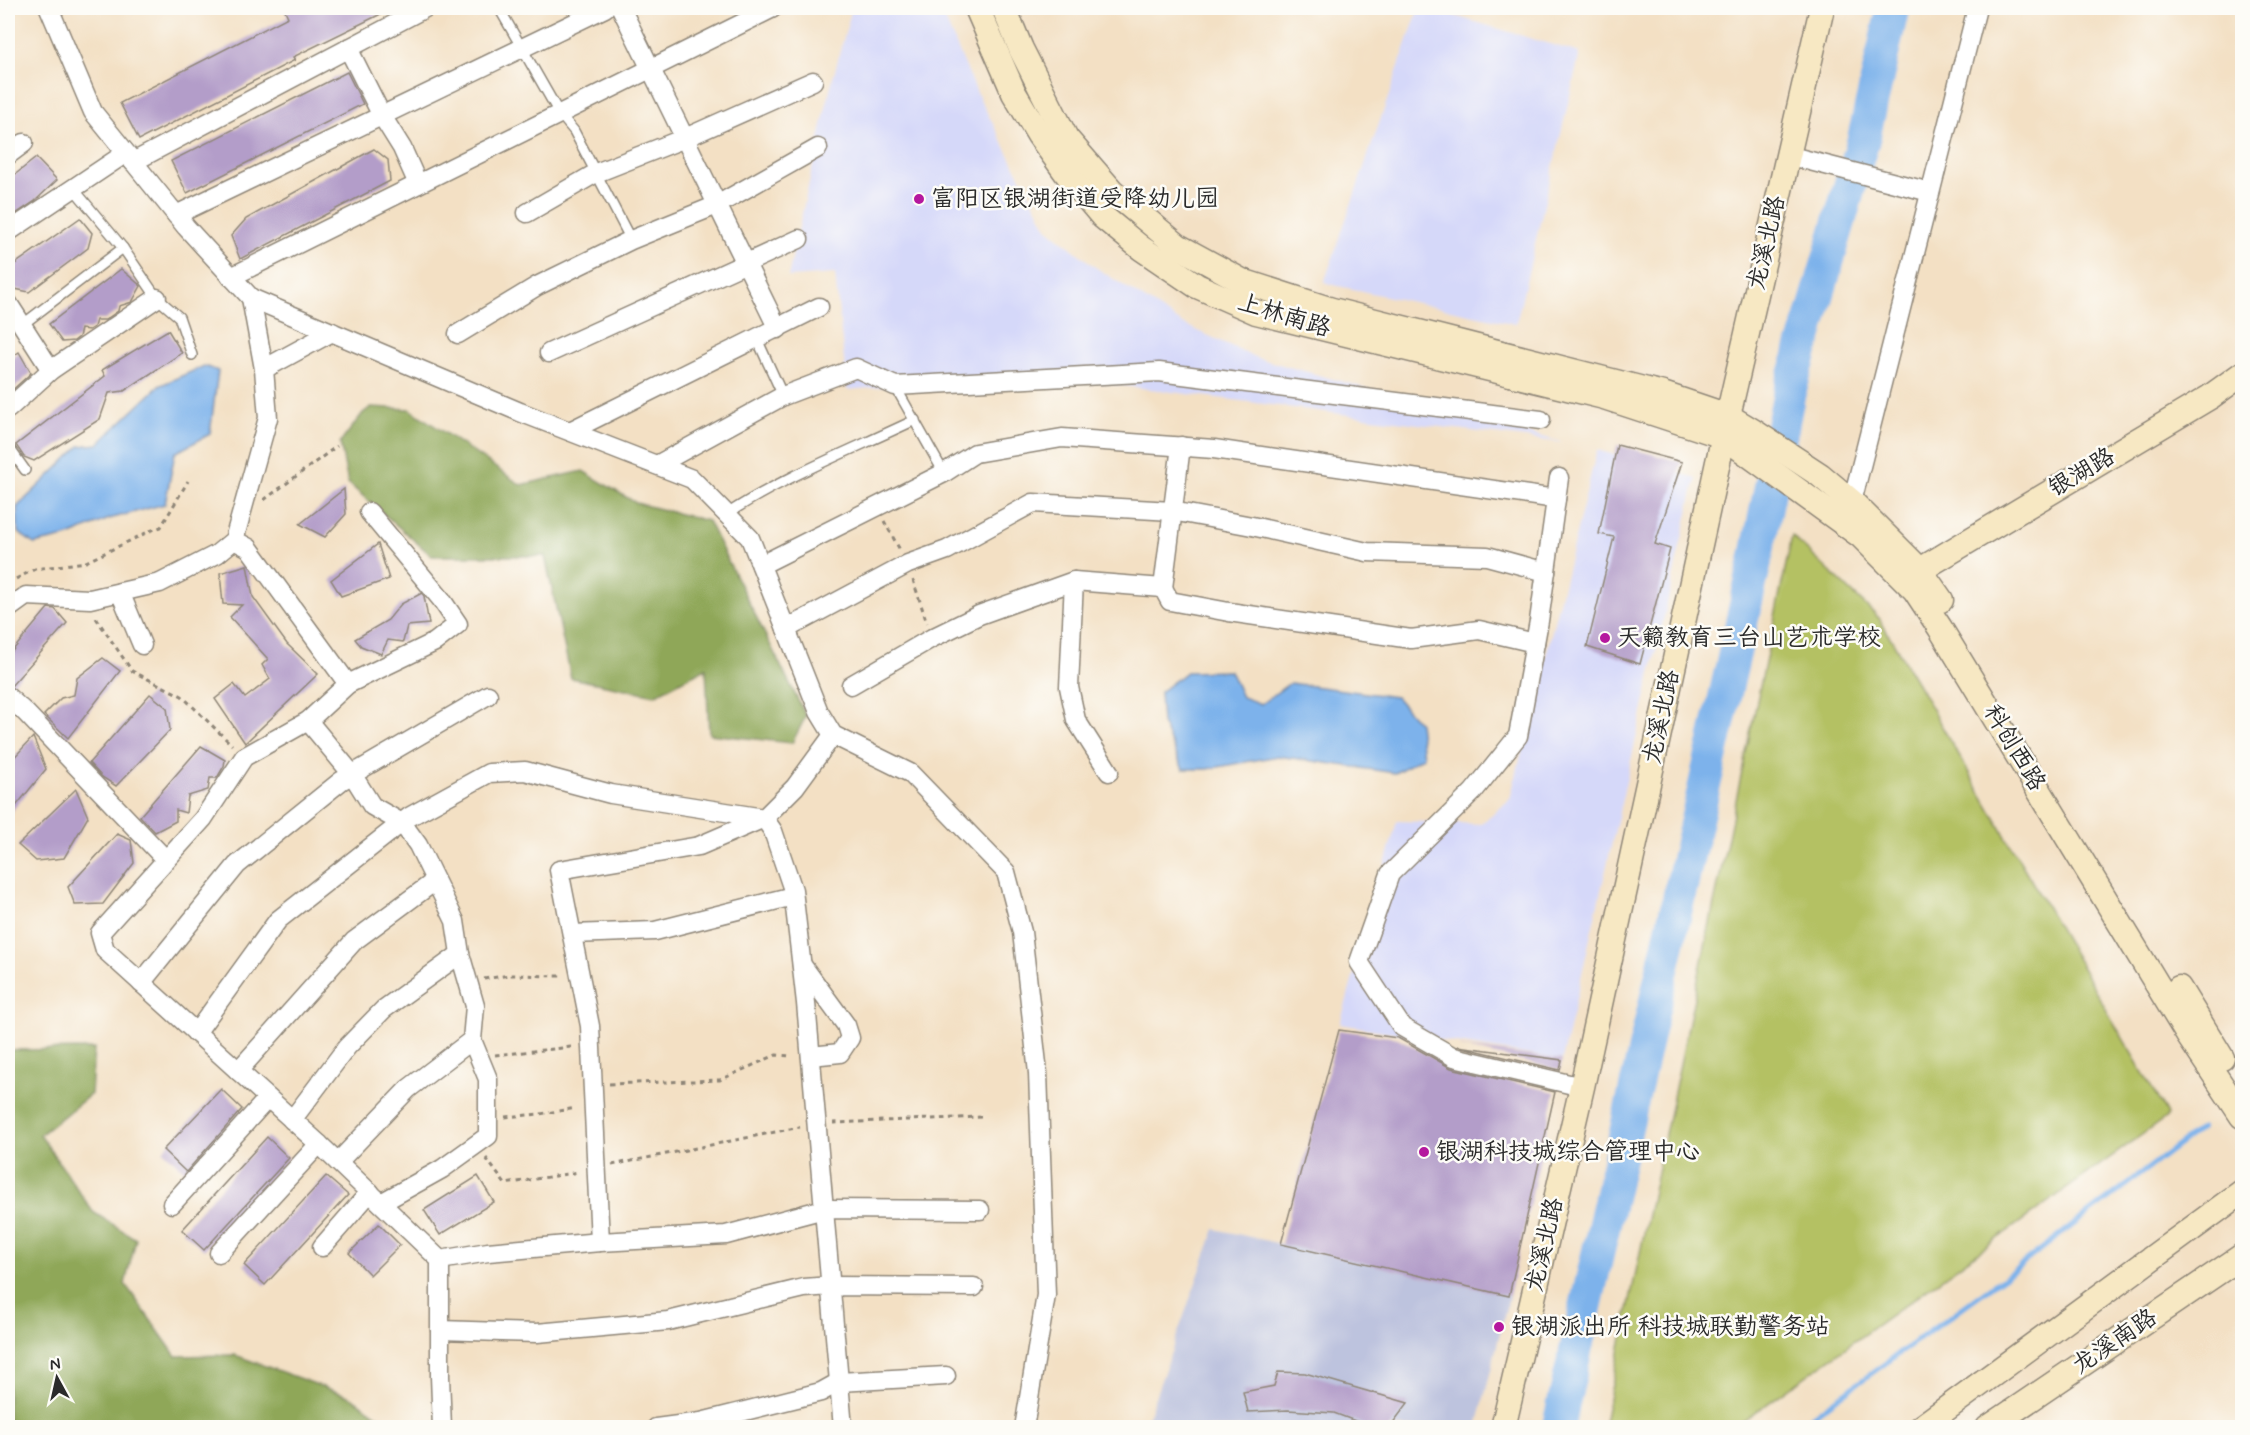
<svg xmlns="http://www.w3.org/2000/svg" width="2250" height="1435" font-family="Mynerve,'LXGW WenKai TC',sans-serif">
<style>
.built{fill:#d5d8f9}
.industrial{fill:#bdc3de}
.green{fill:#b4c163;stroke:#707647;stroke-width:1.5}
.forest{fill:#8fa759;stroke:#5d6942;stroke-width:1.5}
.water{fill:#7db2eb;stroke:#546e8b;stroke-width:1.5}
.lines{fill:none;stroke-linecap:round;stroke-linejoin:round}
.stream{stroke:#7db2eb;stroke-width:5}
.river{stroke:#7db2eb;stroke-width:33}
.building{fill:#b39dc9}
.lane-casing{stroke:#8f8678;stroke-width:12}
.street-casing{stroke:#8f8678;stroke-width:21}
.secondary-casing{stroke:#8f8678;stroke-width:27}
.path{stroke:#8f8678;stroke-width:3;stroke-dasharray:4.5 4.5;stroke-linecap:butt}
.lane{stroke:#fff;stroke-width:9}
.street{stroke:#fff;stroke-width:18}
.secondary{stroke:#f7e8c3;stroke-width:24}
.poi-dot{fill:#b5179e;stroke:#fdfcf7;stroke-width:2}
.labels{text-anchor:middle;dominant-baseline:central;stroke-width:5;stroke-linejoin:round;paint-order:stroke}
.poi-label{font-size:24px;fill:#2b2b2b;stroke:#fdfcf7;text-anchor:start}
.street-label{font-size:24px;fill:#2b2b2b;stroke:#fdfcf7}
</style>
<rect width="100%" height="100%" fill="#fdfcf7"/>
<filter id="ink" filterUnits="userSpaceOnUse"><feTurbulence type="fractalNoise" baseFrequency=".0167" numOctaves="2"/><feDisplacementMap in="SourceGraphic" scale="12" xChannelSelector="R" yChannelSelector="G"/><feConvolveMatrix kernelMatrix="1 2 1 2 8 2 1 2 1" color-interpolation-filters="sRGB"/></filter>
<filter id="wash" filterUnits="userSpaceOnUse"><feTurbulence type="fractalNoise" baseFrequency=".008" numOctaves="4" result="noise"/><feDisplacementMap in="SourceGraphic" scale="24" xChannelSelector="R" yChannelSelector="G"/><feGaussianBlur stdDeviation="1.35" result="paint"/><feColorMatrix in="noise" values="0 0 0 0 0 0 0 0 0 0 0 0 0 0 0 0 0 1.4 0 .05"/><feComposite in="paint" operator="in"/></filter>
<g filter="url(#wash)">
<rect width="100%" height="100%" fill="#f3e0c4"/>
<g class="built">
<path d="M852 8H940L978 95 1047 228 1095 267 1183 324 1257 358 1564 443 1033 374 847 390 835 274 788 277 830 89Z"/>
<path d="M1419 8H1428L1580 53 1516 324 1324 283Z"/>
<path d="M1597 450 1696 478 1562 1060 1340 1024 1397 821 1481 824 1510 799Z"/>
</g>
<path class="industrial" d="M1215 1229 1509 1296 1477 1427 1144 1428Z"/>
<path class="green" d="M1792 536 1879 618 2168 1116 1735 1427H1603Z"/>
<g class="forest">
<path d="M371 407 410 409 521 485 583 471 636 503 708 521 806 716 792 743 709 734 706 668 655 695 571 678 545 556H432L348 483 340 443 363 413Z"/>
<path d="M94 1049 91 1094 40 1135 93 1212 136 1239 125 1284 176 1356 235 1355 351 1397 394 1427H8V1050Z"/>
</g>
<g class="water">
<path d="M204 366 218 371 210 434 175 453 165 504 109 519 66 537 34 544 18 532 17 507 80 446 98 444 159 386Z"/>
<path d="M1230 671 1242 697 1261 704 1290 683 1396 697 1419 723 1423 757 1395 773 1278 756 1207 769H1183L1162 723 1160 692 1186 672Z"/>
</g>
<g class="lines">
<path class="stream" d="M1796 1428 2006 1276 2201 1128"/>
<path class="river" d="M1558 1428 1756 559 1789 394 1863 141 1893 8"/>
</g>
<g id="blocks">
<g class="building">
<path d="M284 8H393L293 57 295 60 139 140 120 103 288 17Z"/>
<path d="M347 72 363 104 187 193 171 161Z"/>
<path d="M374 149 388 160 390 181 240 259 231 236 246 219Z"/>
<path d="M36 158 57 180 35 201 8 219V180Z"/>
<path d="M80 218 92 233 88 248 29 292 15 289 8 275V269Z"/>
<path d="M121 269 141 286 132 302 119 306 118 311 105 320H96L94 327 89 330 81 329 79 337 74 341 62 342 49 324Z"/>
<path d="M168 330 182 353 124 391 109 393 100 419 34 461 24 457 16 445 105 376 102 370Z"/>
<path d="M19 352 31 373 8 394V360Z"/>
<path d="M1617 445 1682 462 1655 544 1670 549 1640 664 1587 647 1614 537 1599 534Z"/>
<path d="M344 489 346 514 325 537 300 524Z"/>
<path d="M378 544 389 579 341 596 331 580Z"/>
<path d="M247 565 253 597 287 644 318 674 245 743 215 699 234 684 245 698 270 679 262 665 268 659 230 617 242 605 223 604 220 573Z"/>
<path d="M422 593 424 596 429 624 407 626 403 642 388 640 381 654 361 646 355 639 388 620 401 604Z"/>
<path d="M48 608 55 609 67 623 11 686H8V656Z"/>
<path d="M103 658 120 671 68 738 44 715 61 698 74 695 77 678Z"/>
<path d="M150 694 167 708 170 730 116 786 102 777 89 763Z"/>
<path d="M33 737 46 769 8 816V764Z"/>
<path d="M201 746 225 760 224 766 217 778H210L208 790 188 796 186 813 176 810V821L155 832 140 816Z"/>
<path d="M76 789 88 817 64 858 36 861 18 845Z"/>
<path d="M117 834 131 840 134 863 103 904 75 905 68 887Z"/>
<path d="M1339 1030 1398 1038 1451 1068 1555 1092 1509 1296 1281 1244Z"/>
<path d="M1457 1046 1562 1060 1560 1070Z"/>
<path d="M221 1089 242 1109 186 1172 163 1150Z"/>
<path d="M267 1137 289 1158 204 1250 182 1230Z"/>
<path d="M326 1176 348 1195 265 1285 244 1265Z"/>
<path d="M478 1176 494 1202 440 1235 424 1210Z"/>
<path d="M379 1224 400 1245 370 1275 349 1253Z"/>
<path d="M1278 1372 1305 1373 1408 1403 1389 1428H1374L1334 1413 1288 1410 1248 1412 1243 1392 1274 1386Z"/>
</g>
</g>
</g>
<g filter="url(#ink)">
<use href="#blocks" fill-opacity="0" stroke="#8f8678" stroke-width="1.5"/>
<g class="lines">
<defs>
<g id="lane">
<path d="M499 8 559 113 574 131 631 240"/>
<path d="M73 188 123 248 157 298 179 317 192 355"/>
<path d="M22 325 123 248"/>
<path d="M757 339 783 396"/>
<path d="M895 386 944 473"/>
<path d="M8 446 25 470"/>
<path d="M727 514C785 476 852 450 915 420"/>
</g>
<g id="street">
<path d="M49 8 93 112 186 227 251 298 520 412 692 479 750 538 819 712 833 735 910 773 1006 872 1022 932 1038 1073 1046 1295 1024 1428"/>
<path d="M621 8 778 329"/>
<path d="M348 48 382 116 402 148 418 184"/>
<path d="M8 155 24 143"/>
<path d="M1787 155 1930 192"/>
<path d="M133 162 425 8"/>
<path d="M527 213 596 173 685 138 813 81"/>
<path d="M176 215 605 8"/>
<path d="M8 232 126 153"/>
<path d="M231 277 773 8"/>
<path d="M8 303 51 370"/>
<path d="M458 334 537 286 631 240 717 205 818 148"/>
<path d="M549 353 799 239"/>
<path d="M264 369 332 332"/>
<path d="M8 409 51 370 157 298"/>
<path d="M570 431 819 307"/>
<path d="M657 465 783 396 856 368 895 386 1159 372 1541 420"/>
<path d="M1559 478 1539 621 1518 736 1473 792 1390 874 1359 962 1402 1027 1454 1057 1582 1087"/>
<path d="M1852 502 1977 8"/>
<path d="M369 512 441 599 458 624 435 642 348 684 308 721 244 757 203 819 100 933 105 950 319 1144 440 1260V1376L442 1428"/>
<path d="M234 540 249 548 348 684"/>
<path d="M761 565 944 473 975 453 1062 438 1214 449 1556 499"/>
<path d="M1074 581 1069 687 1076 720 1109 772"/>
<path d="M1163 588 1181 446"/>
<path d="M120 592 142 645"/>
<path d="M8 609 26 596 90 599 160 583 217 554 234 540 268 418 264 369 251 298"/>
<path d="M786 629 908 564 947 550 1033 503 1172 511 1252 526 1367 552 1487 556 1546 572"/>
<path d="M851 685 932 638 979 615 1074 581 1163 588 1170 601 1229 612 1411 639 1479 630 1535 643"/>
<path d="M8 697 26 713 166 860"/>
<path d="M308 721 352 774 372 806 402 823 418 845 455 921 460 954 475 1006 472 1040 488 1079V1136L442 1169 381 1203"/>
<path d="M572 934 655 931 793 896"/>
<path d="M802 965 846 1025 850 1038 840 1053 811 1056"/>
<path d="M141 983 237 865 341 781 488 695"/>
<path d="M196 1033 278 920 409 817 489 773 525 771 611 794 764 818 773 831 793 890 806 1003 843 1428"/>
<path d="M238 1071 354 941 435 881"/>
<path d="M292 1120 347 1047 384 1009 460 954"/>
<path d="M338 1162 408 1089 472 1040"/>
<path d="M172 1204 268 1098"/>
<path d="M600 1242 590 1026 559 870 699 846 764 818 795 787 833 735"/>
<path d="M322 1247 370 1192"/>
<path d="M219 1253 319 1144"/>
<path d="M440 1260 488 1252 600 1242 726 1235 824 1209 980 1210"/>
<path d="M440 1330 537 1333 668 1321 804 1288 831 1286 974 1287"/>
<path d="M656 1428 701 1422 821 1392 839 1382 946 1376"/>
</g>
<g id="secondary">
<path d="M977 8 1014 93 1039 135 1070 178 1103 217 1141 248 1197 286 1256 312 1604 397 1723 436 1861 536 1915 590 1940 628 2188 1035 2242 1116"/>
<path d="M1004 8 1021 49 1066 138 1112 191 1178 246 1242 281 1332 310 1663 394 1728 416 1753 431 1820 475 1852 502 1920 570 1941 600"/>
<path d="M1920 570 2210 397 2242 374"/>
<path d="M2179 988 2222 1058"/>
<path d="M1503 1428 1582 1087 1728 416 1822 8"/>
<path d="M1920 1428 2242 1192"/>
<path d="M1988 1428 2242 1256"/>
</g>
</defs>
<use href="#lane" class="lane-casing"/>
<use href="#street" class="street-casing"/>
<use href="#secondary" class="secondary-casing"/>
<g class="path">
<path d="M264 500 337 446"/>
<path d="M884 521 900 550"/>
<path d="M913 580 927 623"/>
<path d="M8 583 35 569 86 562 150 531 161 527 188 481"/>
<path d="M96 618 132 671 182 696 232 745"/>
<path d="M484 979 510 975 561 976"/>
<path d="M495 1055 572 1047"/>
<path d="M609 1084 720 1080 776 1055 792 1056"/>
<path d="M505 1117 540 1114 576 1108"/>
<path d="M833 1123 981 1117"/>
<path d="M486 1158 505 1184 579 1172"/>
<path d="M612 1165 800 1127"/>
</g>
<use href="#lane" class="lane"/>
<use href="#street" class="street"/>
<use href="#secondary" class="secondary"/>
</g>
</g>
<g class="poi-dot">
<circle cx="919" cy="199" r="6"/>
<circle cx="1605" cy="638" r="6"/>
<circle cx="1424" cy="1152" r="6"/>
<circle cx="1499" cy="1327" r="6"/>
</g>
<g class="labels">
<g class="poi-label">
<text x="931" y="199">富阳区银湖街道受降幼儿园</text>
<text x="1617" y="638">天籁教育三台山艺术学校</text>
<text x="1436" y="1152">银湖科技城综合管理中心</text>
<text x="1511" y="1327">银湖派出所 科技城联勤警务站</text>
</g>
<g class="street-label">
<text transform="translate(1767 243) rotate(-77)">龙溪北路</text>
<text transform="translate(1284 316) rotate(17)">上林南路</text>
<text transform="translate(2082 473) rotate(-31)">银湖路</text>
<text transform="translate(1662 717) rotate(-78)">龙溪北路</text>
<text transform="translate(2014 748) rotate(59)">科创西路</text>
<text transform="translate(1545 1245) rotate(-77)">龙溪北路</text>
<text transform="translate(2115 1342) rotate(-34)">龙溪南路</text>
</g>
</g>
<rect width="2250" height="1435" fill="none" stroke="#fdfcf7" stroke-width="30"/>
<g transform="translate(57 1378) rotate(352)" stroke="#fdfcf7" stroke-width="4.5" paint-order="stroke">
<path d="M0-4.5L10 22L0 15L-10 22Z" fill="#2b2b2b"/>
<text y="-9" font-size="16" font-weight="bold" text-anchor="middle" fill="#2b2b2b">N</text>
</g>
</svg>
